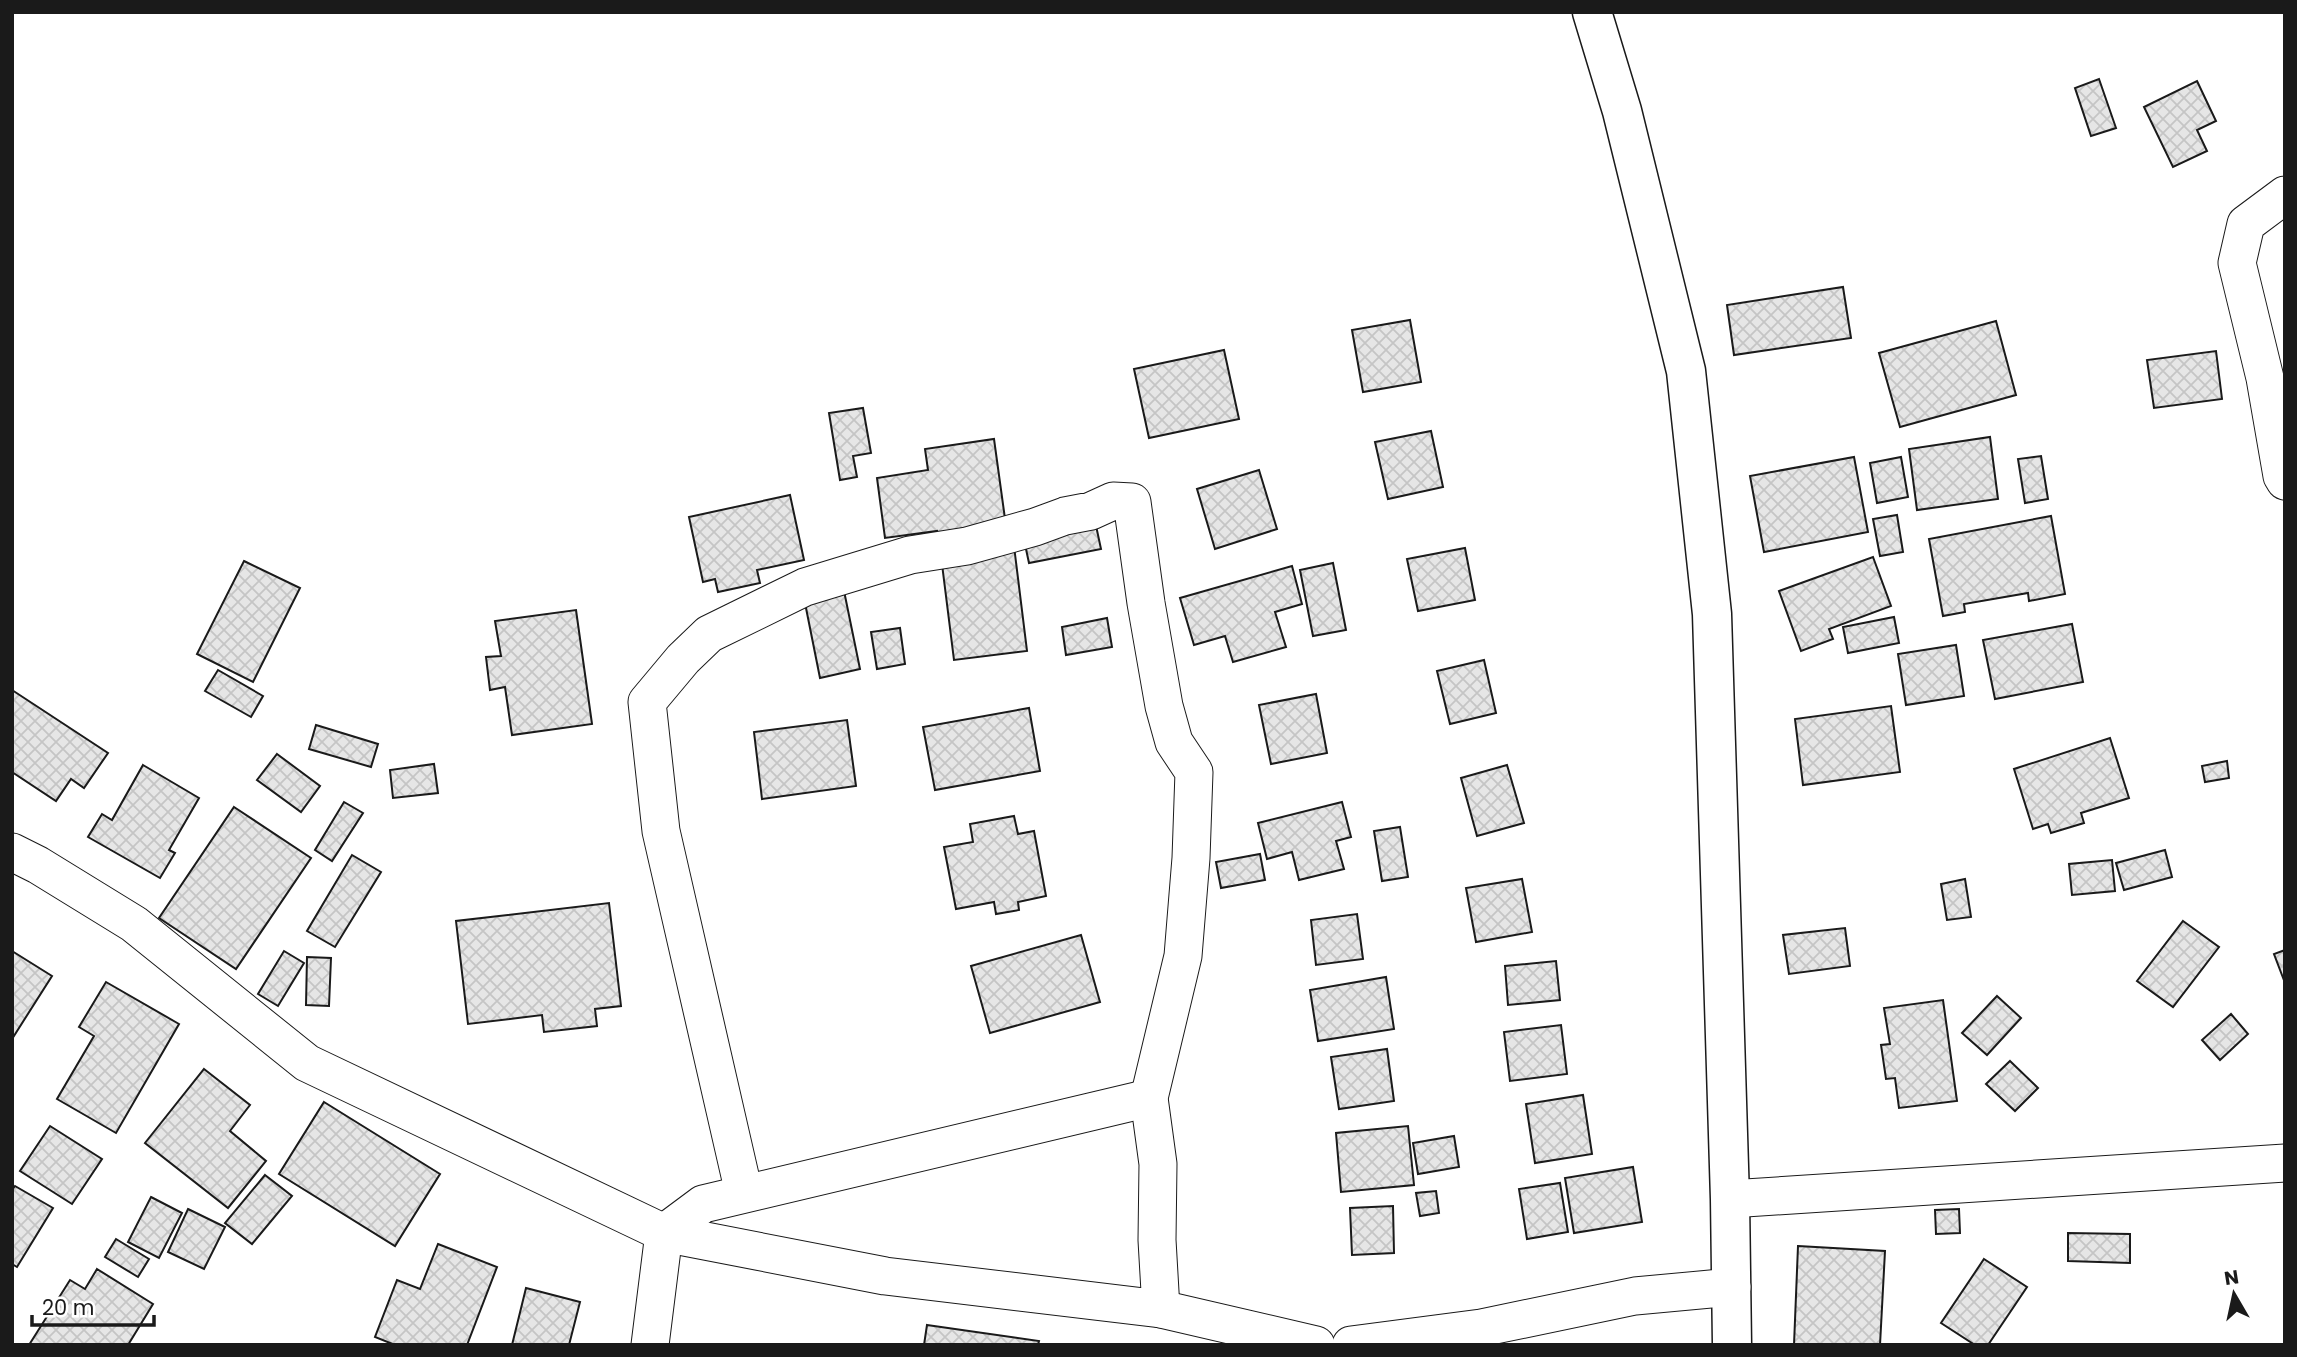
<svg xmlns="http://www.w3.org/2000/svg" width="2297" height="1357" font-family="Poppins,sans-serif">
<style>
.building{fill:url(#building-cross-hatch);stroke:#1a1a1a;stroke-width:2}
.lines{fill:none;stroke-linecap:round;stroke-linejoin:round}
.street-casing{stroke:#1a1a1a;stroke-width:39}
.secondary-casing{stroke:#1a1a1a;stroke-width:41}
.street{stroke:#fff;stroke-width:37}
.secondary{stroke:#fff;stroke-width:38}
</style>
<defs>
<pattern id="building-cross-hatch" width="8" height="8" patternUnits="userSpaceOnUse" patternTransform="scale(1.75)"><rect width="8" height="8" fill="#e6e6e6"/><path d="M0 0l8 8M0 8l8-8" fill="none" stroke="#c5c5c5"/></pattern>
</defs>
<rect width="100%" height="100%" fill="#fff"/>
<g class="building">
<path d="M2099 79 2116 128 2091 136 2075 88Z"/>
<path d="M2197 81 2216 121 2197 130 2207 151 2173 167 2144 107Z"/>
<path d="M1843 287 1851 338 1734 355 1727 305Z"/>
<path d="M1410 320 1421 382 1363 392 1352 330Z"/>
<path d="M1996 321 2016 395 1900 427 1879 353Z"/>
<path d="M1224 350 1239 419 1149 438 1134 369Z"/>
<path d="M2216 351 2222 399 2154 408 2147 360Z"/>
<path d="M863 408 871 453 853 456 857 477 840 480 829 413Z"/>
<path d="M1431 431 1443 487 1388 499 1375 442Z"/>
<path d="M1990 437 1998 499 1917 510 1909 449Z"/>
<path d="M994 439 1006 526 937 535V531L885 538 877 478 928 470 925 449Z"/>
<path d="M2041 456 2048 499 2025 503 2018 459Z"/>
<path d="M1854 457 1868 532 1764 552 1750 476Z"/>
<path d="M1901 457 1908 497 1877 503 1870 463Z"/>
<path d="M1259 470 1277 529 1215 549 1197 489Z"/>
<path d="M790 495 804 560 757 570 760 583 718 592 715 579 703 582 689 517Z"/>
<path d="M1897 515 1903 552 1880 556 1873 519Z"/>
<path d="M2051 516 2065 594 2029 601 2028 593 1964 604 1965 612 1943 616 1929 539Z"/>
<path d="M1095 521 1101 549 1029 563 1023 535Z"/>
<path d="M1014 546 1027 651 954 660 941 556Z"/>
<path d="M1465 548 1475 600 1418 611 1407 559Z"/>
<path d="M1873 557 1891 606 1829 629 1833 639 1801 651 1779 591Z"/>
<path d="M244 561 300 588 253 682 197 654Z"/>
<path d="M1333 563 1346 630 1313 636 1300 570Z"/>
<path d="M1292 566 1302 604 1275 612 1286 647 1233 662 1225 636 1194 645 1180 598Z"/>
<path d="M843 586 860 669 820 678 803 593Z"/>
<path d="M576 610 592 724 512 735 505 687 490 690 486 657 501 656 495 621Z"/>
<path d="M1894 617 1899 643 1848 653 1843 627Z"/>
<path d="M1107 618 1112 647 1066 655 1062 627Z"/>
<path d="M2072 624 2083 682 1995 699 1983 640Z"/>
<path d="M900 628 905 664 877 669 871 632Z"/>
<path d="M1956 645 1964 696 1906 705 1898 654Z"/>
<path d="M1484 660 1496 713 1450 724 1437 671Z"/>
<path d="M218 670 263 696 251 717 205 691Z"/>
<path d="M12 690 108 753 84 788 71 779 56 801 12 772Z"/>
<path d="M1316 694 1327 753 1271 764 1259 705Z"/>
<path d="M1891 706 1900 772 1803 785 1795 719Z"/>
<path d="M1029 708 1040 771 935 790 923 727Z"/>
<path d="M847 720 856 786 762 799 754 732Z"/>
<path d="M316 725 378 744 371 767 309 749Z"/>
<path d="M2110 738 2129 798 2081 813 2084 823 2051 833 2048 824 2033 829 2014 769Z"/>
<path d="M277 754 320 786 301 812 257 780Z"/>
<path d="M2227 761 2229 778 2205 782 2202 766Z"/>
<path d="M434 764 438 793 393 798 390 770Z"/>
<path d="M143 765 199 798 169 850 175 853 160 878 88 837 102 814 112 820Z"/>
<path d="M1507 765 1524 823 1477 836 1461 778Z"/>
<path d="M344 802 363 813 332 861 315 850Z"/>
<path d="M1342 802 1351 837 1336 841 1344 869 1299 880 1292 852 1267 859 1258 823Z"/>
<path d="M234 807 311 858 236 969 159 918Z"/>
<path d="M1014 816 1018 834 1034 831 1046 896 1018 902 1019 910 996 914 994 902 956 909 944 847 973 842 970 824Z"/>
<path d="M1400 827 1408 877 1382 881 1374 831Z"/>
<path d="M2165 850 2172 877 2124 890 2116 863Z"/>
<path d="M1260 854 1265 880 1221 888 1216 862Z"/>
<path d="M352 855 381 872 335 947 307 931Z"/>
<path d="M2112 860 2115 891 2072 895 2069 864Z"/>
<path d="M1522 879 1532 932 1476 942 1466 888Z"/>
<path d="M1965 879 1971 917 1947 920 1941 884Z"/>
<path d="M609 903 621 1006 595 1009 597 1026 544 1032 542 1015 468 1024 456 921Z"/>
<path d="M1357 914 1363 959 1316 965 1311 920Z"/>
<path d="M2183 921 2219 947 2173 1007 2137 981Z"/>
<path d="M1845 928 1850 966 1789 974 1783 935Z"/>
<path d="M1081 935 1100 1002 990 1033 971 966Z"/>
<path d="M2285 950V983L2274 954Z"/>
<path d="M12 951 52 976 12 1039Z"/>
<path d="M284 951 304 963 278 1006 258 994Z"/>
<path d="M307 957 331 958 329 1006 306 1005Z"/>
<path d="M1556 961 1560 1000 1508 1005 1505 966Z"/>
<path d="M1386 977 1394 1029 1318 1041 1310 990Z"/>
<path d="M106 982 179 1024 116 1133 57 1099 94 1036 79 1027Z"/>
<path d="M1997 996 2021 1018 1987 1055 1962 1033Z"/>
<path d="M1943 1000 1957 1101 1899 1108 1895 1078 1886 1079 1881 1045 1890 1044 1884 1008Z"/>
<path d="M2231 1014 2248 1034 2220 1060 2202 1040Z"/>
<path d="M1561 1025 1567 1074 1510 1081 1504 1032Z"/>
<path d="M1387 1049 1394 1101 1339 1109 1331 1057Z"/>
<path d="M2010 1061 2038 1088 2015 1111 1986 1084Z"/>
<path d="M204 1069 250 1105 230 1131 266 1161 228 1208 145 1143Z"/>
<path d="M1583 1095 1592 1154 1535 1163 1526 1104Z"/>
<path d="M324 1102 440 1174 395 1246 279 1174Z"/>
<path d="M50 1126 102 1159 72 1204 20 1171Z"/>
<path d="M1408 1126 1414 1185 1341 1192 1336 1133Z"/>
<path d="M1454 1136 1459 1167 1418 1174 1413 1143Z"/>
<path d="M1633 1167 1642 1222 1574 1233 1565 1178Z"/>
<path d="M265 1175 292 1196 252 1244 225 1223Z"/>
<path d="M1560 1183 1568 1232 1527 1239 1519 1189Z"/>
<path d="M15 1186 53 1208 17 1267 12 1264V1190Z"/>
<path d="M1436 1191 1439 1213 1420 1216 1416 1193Z"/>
<path d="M151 1197 182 1213 159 1258 128 1242Z"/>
<path d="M1393 1206 1394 1253 1352 1255 1350 1208Z"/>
<path d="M188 1209 225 1227 204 1269 168 1252Z"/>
<path d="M1959 1209 1960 1233 1936 1234 1935 1210Z"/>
<path d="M2068 1233 2130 1234V1263L2068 1261Z"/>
<path d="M116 1239 149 1259 138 1277 105 1257Z"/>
<path d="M438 1244 497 1267 467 1345H395L375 1337 397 1280 420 1289Z"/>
<path d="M1798 1246 1885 1251 1880 1345H1794Z"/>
<path d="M1984 1259 2027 1287 1988 1345H1975L1941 1323Z"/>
<path d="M97 1269 153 1304 128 1345H29L70 1280 85 1289Z"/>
<path d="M526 1288 580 1302 569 1345H512Z"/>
<path d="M927 1325 1039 1341 1038 1345H924Z"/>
</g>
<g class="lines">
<defs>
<g id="street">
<path d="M2285 195 2246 224 2237 263 2265 378 2282 476 2285 481"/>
<path d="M12 852 38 865 134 924 307 1063 664 1233 885 1276 1161 1309 1157 1240 1158 1164 1149 1098 1183 956 1191 858 1194 772 1174 742 1164 706 1146 603 1132 502 1113 501 1091 511 1065 516 1035 527 967 546 910 555 805 587 709 634 683 659 647 702 661 831 744 1193"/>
<path d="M1730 1199 2285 1163"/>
<path d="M1161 1309 1316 1345"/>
<path d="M650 1345 664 1233 703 1204 1149 1098"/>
<path d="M1351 1345 1481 1328 1635 1296 1732 1287"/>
</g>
<path id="secondary" d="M1592 12 1622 111 1686 371 1712 614 1730 1199 1732 1345"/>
</defs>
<use href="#street" class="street-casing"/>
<use href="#secondary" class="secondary-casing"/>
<use href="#street" class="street"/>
<use href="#secondary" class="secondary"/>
</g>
<rect width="2297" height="1357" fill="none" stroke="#1a1a1a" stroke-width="28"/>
<g transform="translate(2234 1294) rotate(351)" stroke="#ffffff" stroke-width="5" paint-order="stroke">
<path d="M0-5L12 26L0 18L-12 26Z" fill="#1a1a1a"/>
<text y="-10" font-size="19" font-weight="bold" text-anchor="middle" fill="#1a1a1a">N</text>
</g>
<path d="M32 1315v10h122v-10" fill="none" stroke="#1a1a1a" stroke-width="3.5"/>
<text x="42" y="1315" font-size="21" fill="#1a1a1a" stroke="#ffffff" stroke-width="5" paint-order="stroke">20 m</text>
</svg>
